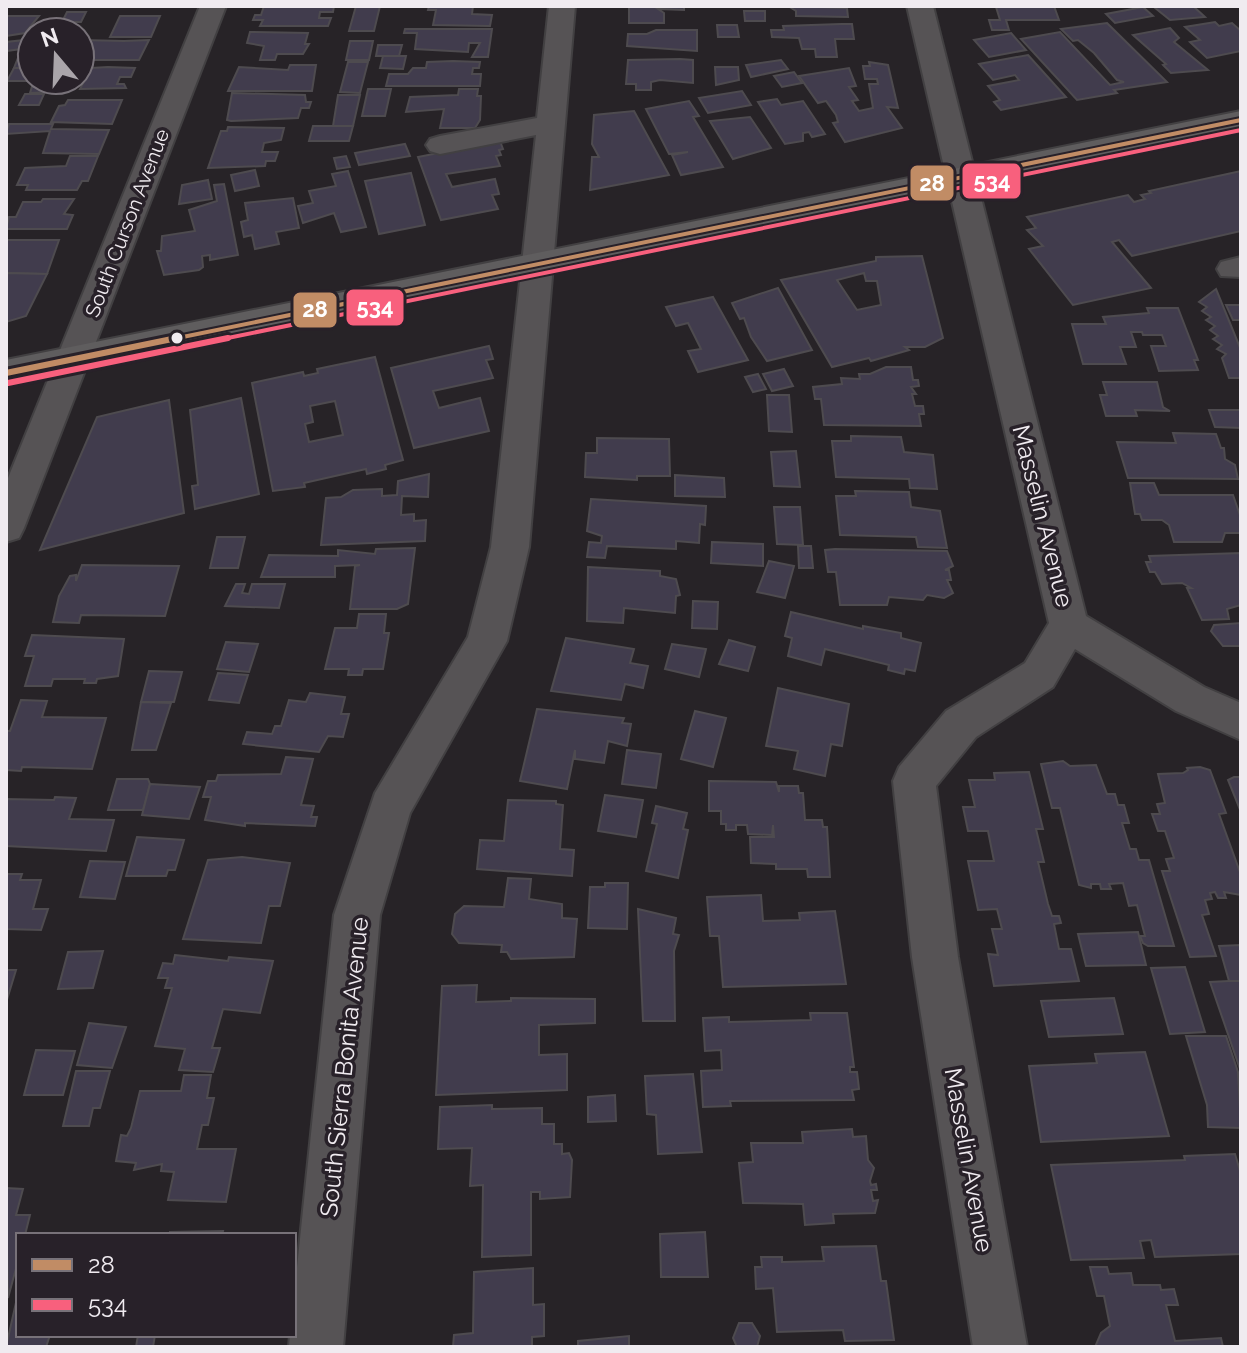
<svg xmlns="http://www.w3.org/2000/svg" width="1247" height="1353" font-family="Raleway,sans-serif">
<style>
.building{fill:#413c4d;stroke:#4e4b4f;stroke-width:2;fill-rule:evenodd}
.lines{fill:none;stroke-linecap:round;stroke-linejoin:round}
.minor-casing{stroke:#424042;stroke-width:4}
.major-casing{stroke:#424042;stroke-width:4}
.minor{fill:#565355;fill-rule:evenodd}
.major{fill:#5f5d5e;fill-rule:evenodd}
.bus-1-far1-casing{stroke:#282129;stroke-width:8}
.bus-1-casing{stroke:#282129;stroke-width:12}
.bus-2-far1-casing{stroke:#282129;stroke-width:8}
.bus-2-casing{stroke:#282129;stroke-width:12}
.bus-1-far1{stroke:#c18c65;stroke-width:4}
.bus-1{stroke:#c18c65;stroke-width:6}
.bus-2-far1{stroke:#f8607d;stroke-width:4}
.bus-2{stroke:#f8607d;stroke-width:6}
.bus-dot{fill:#f0ebf0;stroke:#282129;stroke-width:3}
.labels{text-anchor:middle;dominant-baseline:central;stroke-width:7;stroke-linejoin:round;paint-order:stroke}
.far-street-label{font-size:20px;fill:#f0ebf0;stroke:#282129}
.street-label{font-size:24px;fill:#f0ebf0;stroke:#282129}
.line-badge{stroke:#282129;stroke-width:3}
.badge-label{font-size:22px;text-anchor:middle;font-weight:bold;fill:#fff}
</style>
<rect width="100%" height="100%" fill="#272327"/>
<g class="building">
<path d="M264 6H334L333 12H320L319 18H331L328 26H260L263 20H253L255 15H261Z"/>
<path d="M356 6H380L374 31H349Z"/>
<path d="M429 6H473L472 14 492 15 490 26 433 25 436 10H428Z"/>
<path d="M629 6H684V10L658 9 664 13V23H629Z"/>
<path d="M788 6 847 8 848 17 796 16V11Z"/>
<path d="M1054 6 1059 20H1006L1009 30H992L989 20H1000L996 7Z"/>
<path d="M1172 6H1193L1205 17 1170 20 1154 7Z"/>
<path d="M1143 7 1153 16 1115 23 1106 14Z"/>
<path d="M744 11H765V21H745Z"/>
<path d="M67 12H86L81 22H62Z"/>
<path d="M6 16H39L25 33 6 36Z"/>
<path d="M120 16H160L151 37H110Z"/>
<path d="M1215 22 1219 26 1232 23 1241 31V51L1207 58 1190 42 1200 40 1185 27Z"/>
<path d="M1107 23 1167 82 1114 90 1117 93 1077 100 1021 39 1060 32 1110 85 1124 82 1117 80 1094 53 1078 40 1073 41 1061 29Z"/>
<path d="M841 24H852L854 39H835L837 57H816L815 49H802L799 38 772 37 771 30H784L783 26Z"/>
<path d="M717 25H737L739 37H718Z"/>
<path d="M1170 28 1179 38 1174 42 1208 70 1171 73 1163 65 1166 64 1133 35Z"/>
<path d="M405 29H492L488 57H472L480 43H469L468 52 415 49 417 33H404Z"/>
<path d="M656 30H697V51L627 46 628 34H647Z"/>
<path d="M250 32 308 33 305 44H309L303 54H277L275 60H260L264 46 247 43Z"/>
<path d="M1011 33 1026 50 989 57 974 40Z"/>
<path d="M25 40H32V68H14Z"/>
<path d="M25 40 21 49 6 51V42Z"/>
<path d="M81 40 124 41 149 40 139 60H82L88 49H80Z"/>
<path d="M350 41H373L369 60H346Z"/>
<path d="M378 45H402L399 56H376Z"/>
<path d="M1028 55 1066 97 1001 110 994 102 1000 100 988 86 1019 80 1015 75 993 80 979 64Z"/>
<path d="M383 56H406L403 69 380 68Z"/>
<path d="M680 59 693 60V83L660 80 651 82V90H636V84H626L628 60Z"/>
<path d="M781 60 788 69 751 77 746 65Z"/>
<path d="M453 61 480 62 479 68H473L472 74H481L480 86H386L389 74H408L413 68H426L427 62Z"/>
<path d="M348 62H368L360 93 340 92Z"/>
<path d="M869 62 888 65 898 108 887 107 902 128 845 142 833 123 838 122 836 115 826 101 818 103 799 76 849 68 856 86 849 87 858 100 852 101 859 111 873 108 869 84H878L877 79H865L863 66H870Z"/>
<path d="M290 65H316L312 91H228L239 67 288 70Z"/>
<path d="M108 67 135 68 131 77H120L117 84H124L126 88 80 89 91 68Z"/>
<path d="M715 67H738L739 80 716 85Z"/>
<path d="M14 68H32L28 81H7Z"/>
<path d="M794 72 802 83 782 87 774 76Z"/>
<path d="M34 80H58L52 92 30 93Z"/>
<path d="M368 89H391L385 116H362Z"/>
<path d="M459 89H478L477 96H481L480 120 475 128H440L444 109 406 112 410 97 458 95Z"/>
<path d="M742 91 751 105 708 113 699 98Z"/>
<path d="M232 93 305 95 306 102H311L309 108H301L298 118 231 121 227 120Z"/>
<path d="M25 94H44L39 105H19Z"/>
<path d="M338 95H360L353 126H333Z"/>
<path d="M777 99 781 105 803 101 825 134 812 137 809 132 803 133V141L785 144 758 102Z"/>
<path d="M68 100H122L112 124 51 122 59 106 65 105Z"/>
<path d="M689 101 699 116 693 117 723 167 681 175 672 155 688 152 669 154 646 109Z"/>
<path d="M634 111 669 175 590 190 592 157H599L592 144 594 115Z"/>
<path d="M750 117 771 148 733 159 710 121Z"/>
<path d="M9 124H53L51 129 109 130 99 154 43 153 50 131 6 134Z"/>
<path d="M313 126H353L349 141H309Z"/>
<path d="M228 127 284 128 281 140 264 143 262 152H278L275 161H266L265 166 208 168 221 131H227Z"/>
<path d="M500 141 503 149 499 150 501 155 496 156 500 166 446 174 452 187 495 179 499 194 492 195 498 209 441 220 418 157Z"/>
<path d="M405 144 410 156 359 165 355 153Z"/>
<path d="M70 156H98L88 181H82L77 190H26L28 185H17L25 168 66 166Z"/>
<path d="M346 156 350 167 337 169 334 158Z"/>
<path d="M255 170 259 186 235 191 231 175Z"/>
<path d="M348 171 366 227 341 232 334 213 303 223 298 206 313 203 309 191 336 186 332 174Z"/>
<path d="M1241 171V231L1132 256 1119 240 1112 242 1151 288 1073 305 1029 249 1043 246 1027 230 1036 228 1027 217 1128 195 1134 202 1145 199 1141 195 1151 193 1149 191Z"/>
<path d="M411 173 425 225 379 234 365 181Z"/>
<path d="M208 180 212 199 179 204 182 185Z"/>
<path d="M224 184 238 255 210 260V255L202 256 203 267 199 270 164 275 157 251H161L162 236 195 231 189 210 217 201 214 185Z"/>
<path d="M293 198 299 228 276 232 279 244 255 249 252 235 244 237 241 222 248 220 245 203Z"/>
<path d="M43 199H74L64 214 73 215 67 229H6L9 217H16L23 202H41Z"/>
<path d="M6 240H59L47 274 6 273Z"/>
<path d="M922 256 943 338 925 347H905L909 350 871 361 869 358 832 367 781 280 876 261V257ZM864 273 866 281H877L881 305 857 310 837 280Z"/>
<path d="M6 273 47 274 26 316 6 322Z"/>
<path d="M778 288 812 350 767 361 751 337 744 318 740 319 732 303Z"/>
<path d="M1216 289 1241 350V378H1229L1222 358 1226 354 1217 349 1222 345 1213 339 1218 336 1210 330 1215 326 1206 320 1211 317 1202 311 1207 307 1199 302Z"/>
<path d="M713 297 748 360 698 372 688 351 701 349 688 323 676 326 666 307Z"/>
<path d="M1226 305H1241V320H1233Z"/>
<path d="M1147 308H1178L1198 360H1194L1198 370 1159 371 1151 346H1166L1162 335H1143L1142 332H1131L1136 347H1120L1126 364H1083L1072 324H1106L1103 317 1149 313Z"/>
<path d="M489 346 493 359 486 360 493 378 433 391 439 408 480 398 489 431 414 448 391 368Z"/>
<path d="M375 357 403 460 385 465 386 469 367 474 366 469 304 483 305 487 273 491 252 383 303 372 304 376 318 373 317 369ZM335 401 343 435 309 442 305 424 313 422 310 406Z"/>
<path d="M886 367H911L913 380H918L919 386 911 387 916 394H912L915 406H923L924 414H919L921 426 824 425 821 399H815L813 387 842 384 841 378 860 379 859 374H870Z"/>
<path d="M784 369 793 386 772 391 763 374Z"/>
<path d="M758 374 766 389 753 392 745 377Z"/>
<path d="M1103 382H1157L1163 407 1170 411 1135 410 1137 416H1106L1100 395H1107Z"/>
<path d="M767 395H789L792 432 769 431Z"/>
<path d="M241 398 259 494 195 509 192 486 198 485 190 410Z"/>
<path d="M169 400 184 513 40 550 97 417Z"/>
<path d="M1209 410H1241V428L1215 427Z"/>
<path d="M1173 433 1216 434 1221 448H1224L1225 459 1235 465 1238 479 1128 478 1117 442 1176 443Z"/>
<path d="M851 436 901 437 904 452 933 455 937 489 910 488 909 479 836 477 832 441H851Z"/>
<path d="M597 438 669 439 670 476H637V480L585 477 586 453H597Z"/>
<path d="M796 451 800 487 774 486 771 452Z"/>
<path d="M429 474 428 497 402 496 401 515 414 514V521L426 520 425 541 321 545 326 498 341 497 353 490 382 489V496L397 495 398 481Z"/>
<path d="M675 475 724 478 725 497 675 496Z"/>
<path d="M1130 483H1154L1159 495H1233L1241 518V533H1225L1222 542H1174L1169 525 1162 520H1142L1140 514H1135Z"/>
<path d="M855 491 909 492 911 507 940 511 947 548 918 547 916 537 840 535 836 496H856Z"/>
<path d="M591 499 706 506 705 525 700 524 699 543 676 541V549L607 546 605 558 587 557 589 542 601 543 602 536 587 531Z"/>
<path d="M774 507H800L803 545 777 544Z"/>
<path d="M217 537H245L238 568H210Z"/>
<path d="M712 542 763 544V566L711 563Z"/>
<path d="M798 546H811L813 568H799Z"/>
<path d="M415 548 408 604 397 609H350L355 566 360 565 335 566V577H261L269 555 338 556V550L375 554 376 549Z"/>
<path d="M835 549 947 551 953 566 945 570H949L951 580H947L953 593 944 598 927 595 923 600 889 597 887 605H840L836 572H828L825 550Z"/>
<path d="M1241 553V605L1227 609 1229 619 1202 620 1187 588H1191L1182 583 1162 584 1155 572H1150L1146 562H1151L1149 556Z"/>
<path d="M769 561 794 566 785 598 757 592Z"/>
<path d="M82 565 179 566 165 616 81 615 79 623 53 622 59 596 70 576 76 575V581Z"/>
<path d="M588 567 660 571V576L676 579 680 595 676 596 675 613 624 608 623 623 587 621Z"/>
<path d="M236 584H245L242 593 249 594 252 584H285L279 608 225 606Z"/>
<path d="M693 601 718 602 717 629 692 628Z"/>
<path d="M791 612 863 629V626L901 633V638L921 643 915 671 905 669 904 674 888 670 889 665 825 649 821 665 788 656 792 638 785 636Z"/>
<path d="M359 614H386L384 633H389L383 669H363L362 675H348L349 669H325L335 628H357Z"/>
<path d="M1241 623V646H1223L1211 631 1214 625Z"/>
<path d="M32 635 124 639 118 676 97 679 96 683H84L85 679H53L51 686H25L34 656H25Z"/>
<path d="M566 638 634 649 630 663 648 666 643 688 625 684 621 700 551 691Z"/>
<path d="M729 640 755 647 748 671 719 664Z"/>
<path d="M226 642 258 644 249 672 217 669Z"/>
<path d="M672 644 706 649 699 677 665 669Z"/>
<path d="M149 671 182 672 174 702H141Z"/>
<path d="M218 673 248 675 239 703 209 700Z"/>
<path d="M778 688 849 704 842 746 831 744 825 776 794 769 798 751 766 746Z"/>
<path d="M310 693 345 697 341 714H349L343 737 328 736 319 752 243 744 247 732 272 734 275 726H281L289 700 306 702Z"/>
<path d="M21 700 47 701 42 717 106 718 92 769 22 767 21 771 6 770V731H10Z"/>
<path d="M141 702 171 703 156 750H132Z"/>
<path d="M537 709 624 718 622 723 631 724 627 746 608 741 604 763 575 759V750L567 789 520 781Z"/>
<path d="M695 711 726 718 713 767 681 759Z"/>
<path d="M627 750 661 754 656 788 622 784Z"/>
<path d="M286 757 313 759 301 805 314 806 311 817H317L315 826 245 823V826L205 820 211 797H203L208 781H216L218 775 281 774Z"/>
<path d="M1063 761 1070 766 1096 765 1107 794H1115L1118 805H1124L1129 823H1122L1130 849H1136L1139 860H1149L1174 946H1148L1143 943 1140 936H1145L1137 905 1129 906 1123 883 1109 884 1111 889H1101L1100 884H1091V888L1079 885 1060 808H1052L1041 764Z"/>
<path d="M1200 767 1210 770 1226 813 1219 814 1241 875V895L1224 892 1226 898H1218L1215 892 1210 893 1212 899 1205 900 1209 914 1202 915 1216 956 1190 957 1162 871H1170L1166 859 1174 858 1165 831H1158L1152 814H1160L1157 804 1165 803 1158 774 1183 773 1188 770 1187 768Z"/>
<path d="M1029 772 1043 829H1036L1044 862H1038L1048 904 1052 916H1059L1061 923 1054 924 1059 949H1071L1079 981 994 986 988 954 998 955 992 929H1002L997 909 978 910 968 861H994L988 831H968L963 807H975L969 780H995L994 773Z"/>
<path d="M1234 777H1241V812L1228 780Z"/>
<path d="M117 779H148L150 784 143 810H108Z"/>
<path d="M709 781 776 782 779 792V786H798L799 793H803L805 820H822L823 827H827L830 877H808L807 869H776V864L751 863 750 837H774L773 825 772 835 748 834 747 825H736V830H726V824H721V811H709Z"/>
<path d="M150 784 200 787 189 819 142 815Z"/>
<path d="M605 795 643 800 636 837 598 831Z"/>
<path d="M55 797 76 798 69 819 114 820 106 851 6 846V799L54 800Z"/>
<path d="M508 800 556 801V804L563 805 560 849 574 850 572 876 477 869 480 840 504 841Z"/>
<path d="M656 806 687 813 683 829 688 830 678 878 646 871 657 824 652 823Z"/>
<path d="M137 837 184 840 175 870H168L166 876H126Z"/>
<path d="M242 857 290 863 280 906H269L261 943 183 939 208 860Z"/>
<path d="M90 861 125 862 115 899 80 897Z"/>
<path d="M6 874H22L20 880H41L33 909H48L41 930 6 929Z"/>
<path d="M508 878 531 879 529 899 562 904V918L577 919 574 957 511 959 507 952H501L502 945 459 943 452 934 455 914 464 906 504 907Z"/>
<path d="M605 883H628L627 929 588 928 590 887H605Z"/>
<path d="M761 895 763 921 800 920 799 913 835 911 846 984 723 987 719 936H710L707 897Z"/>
<path d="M638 909 676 918 673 934 679 935 674 951 675 1021H643Z"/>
<path d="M1138 932 1146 965 1086 966 1078 934Z"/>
<path d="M1241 945V981H1229L1219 946Z"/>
<path d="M103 951 93 988 58 989 68 952Z"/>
<path d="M175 955 228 961 229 957 273 961 260 1013 223 1009 212 1048H220L213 1072 179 1070 185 1049 155 1046 172 988H165L168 978H158L163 963 173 964Z"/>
<path d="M1185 967 1205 1032 1170 1034 1151 968Z"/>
<path d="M6 970H16L6 1003Z"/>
<path d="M1229 981H1241V1072L1210 982Z"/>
<path d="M477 985 476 1002 511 1001V998L595 999V1023L539 1025V1055L567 1054V1090L436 1095 442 986Z"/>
<path d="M1114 998 1123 1034 1049 1037 1041 1001Z"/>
<path d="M810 1013H847L854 1067H850V1072H857L859 1089 852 1090 854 1100 730 1101 731 1106 703 1107 701 1071 722 1070 721 1050 705 1051 703 1018 729 1017V1022L811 1020Z"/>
<path d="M89 1023 126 1027 112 1068 77 1065Z"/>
<path d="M1186 1036H1226L1238 1072 1241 1128 1208 1127 1207 1105Z"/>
<path d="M36 1050 75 1051 63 1095H24Z"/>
<path d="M1145 1052 1169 1136 1041 1142 1029 1066 1097 1063 1095 1054Z"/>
<path d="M76 1071H110L100 1108H93L89 1126H63Z"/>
<path d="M693 1074 702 1152 658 1154 656 1115 647 1114 645 1076Z"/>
<path d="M184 1075H211L207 1098H214L208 1125H202L197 1149H236L226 1202 168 1200 174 1172 161 1171 162 1164 134 1170 136 1163 116 1161 121 1135 127 1136 131 1128 140 1091H181Z"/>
<path d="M615 1095 616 1121 588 1122V1097Z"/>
<path d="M492 1105V1109L542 1108V1124H554V1144H562V1154L569 1153 572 1160 570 1197 540 1199V1192H531V1255L482 1257 483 1185 470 1186 472 1148 438 1149 440 1107Z"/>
<path d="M852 1129 853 1137 866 1136 868 1160 874 1168 870 1181 871 1185 876 1184 877 1190H871L873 1201 878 1200 875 1213 833 1214 834 1223 805 1225 803 1204 743 1203 739 1163 753 1162 751 1143H803L802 1132Z"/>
<path d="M1235 1154 1241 1174V1254L1155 1257 1151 1240 1140 1241 1144 1258 1071 1260 1051 1165 1185 1160 1184 1156Z"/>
<path d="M6 1188 23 1189 16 1215H30L25 1235H18V1261L8 1298Z"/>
<path d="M223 1231 222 1235H170V1232Z"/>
<path d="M705 1232 708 1277H661L660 1234Z"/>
<path d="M876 1246 881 1281H886L894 1340 845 1341 843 1330 777 1332 773 1288 756 1289 755 1267H762L761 1257H782V1262L824 1261 822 1247Z"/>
<path d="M1090 1267H1107L1109 1274 1131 1273 1133 1285H1160L1161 1290 1174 1289 1178 1305H1166L1175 1341 1221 1338 1223 1347H1095L1101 1333 1110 1326 1104 1296H1097Z"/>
<path d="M533 1268V1305L544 1304V1336L532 1337V1347H453L454 1335 473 1333 474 1272Z"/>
<path d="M17 1298 18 1335H50L46 1347H6Z"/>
<path d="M739 1323H752L760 1336 757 1347H737L733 1338Z"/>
<path d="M138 1335H155L153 1347H136Z"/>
<path d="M629 1336V1347H578V1341Z"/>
</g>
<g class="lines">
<defs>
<g id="minor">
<path d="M200 6H226L24 528 19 538 6 542V483Z"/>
<path d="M549 6H575L529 547 507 641 410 813 380 915 343 1347H289L290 1335H294V1296L334 915 375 793 468 637 491 547 536 135 440 154 430 151 426 145 430 139 440 136 537 118Z"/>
<path d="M907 6H933L1086 616 1204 687 1241 703V740L1176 711 1075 649 1053 687 976 737 936 786 958 957 1027 1347H973L912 957 893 781 899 767 946 711 1025 663 1049 623Z"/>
<path d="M1241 257V277L1221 276 1217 269 1221 262Z"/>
</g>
<path id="major" d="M1241 111V129L6 386V360Z"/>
</defs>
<use href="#minor" class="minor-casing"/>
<use href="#major" class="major-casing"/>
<use href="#minor" class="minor"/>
<use href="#major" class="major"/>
<defs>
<path id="bus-1-far1" d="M168 340 1241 120"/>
<path id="bus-1" d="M6 373 177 338"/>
<path id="bus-2-far1" d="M218 340 1241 130"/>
<path id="bus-2" d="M8 383 228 338"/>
</defs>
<use href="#bus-1-far1" class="bus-1-far1-casing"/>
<use href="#bus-1" class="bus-1-casing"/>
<use href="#bus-2-far1" class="bus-2-far1-casing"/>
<use href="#bus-2" class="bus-2-casing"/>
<use href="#bus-1-far1" class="bus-1-far1"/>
<use href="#bus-1" class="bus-1"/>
<use href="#bus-2-far1" class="bus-2-far1"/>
<use href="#bus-2" class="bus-2"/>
</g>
<circle class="bus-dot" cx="177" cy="338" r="7"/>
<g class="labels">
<g class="far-street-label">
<text transform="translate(127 223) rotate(-69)">South Curson Avenue</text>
</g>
<g class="street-label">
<text transform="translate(1043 516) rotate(76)">Masselin Avenue</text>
<text transform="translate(344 1067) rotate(-84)">South Sierra Bonita Avenue</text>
<text transform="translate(969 1160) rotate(80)">Masselin Avenue</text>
</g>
</g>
<g class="line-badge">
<rect x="961" y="162" width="61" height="38" rx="8" fill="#f8607d"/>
<rect x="909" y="164" width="46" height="38" rx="8" fill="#c18c65"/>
<rect x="345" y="288" width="60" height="39" rx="8" fill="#f8607d"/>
<rect x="292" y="291" width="46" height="38" rx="8" fill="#c18c65"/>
</g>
<g class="badge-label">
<text x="992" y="189">534</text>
<text x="932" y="191">28</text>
<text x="375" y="315">534</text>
<text x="315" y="317">28</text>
</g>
<rect width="1247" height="1353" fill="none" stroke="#f0ebf0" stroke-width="16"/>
<rect x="16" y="1233" width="280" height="104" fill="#282129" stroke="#787279" stroke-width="2"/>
<rect x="32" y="1259" width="40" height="12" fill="#c18c65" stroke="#787279" stroke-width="2"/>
<text x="88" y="1273" font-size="24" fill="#f0ebf0">28</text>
<rect x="32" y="1299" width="40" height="12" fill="#f8607d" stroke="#787279" stroke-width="2"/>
<text x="88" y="1313" font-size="24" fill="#f0ebf0">534</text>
<g transform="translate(56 56) rotate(341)"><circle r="38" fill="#282129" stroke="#787279" stroke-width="2"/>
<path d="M0-6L14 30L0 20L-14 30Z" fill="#aaa5aa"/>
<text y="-12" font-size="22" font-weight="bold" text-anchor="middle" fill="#f0ebf0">N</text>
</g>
</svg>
